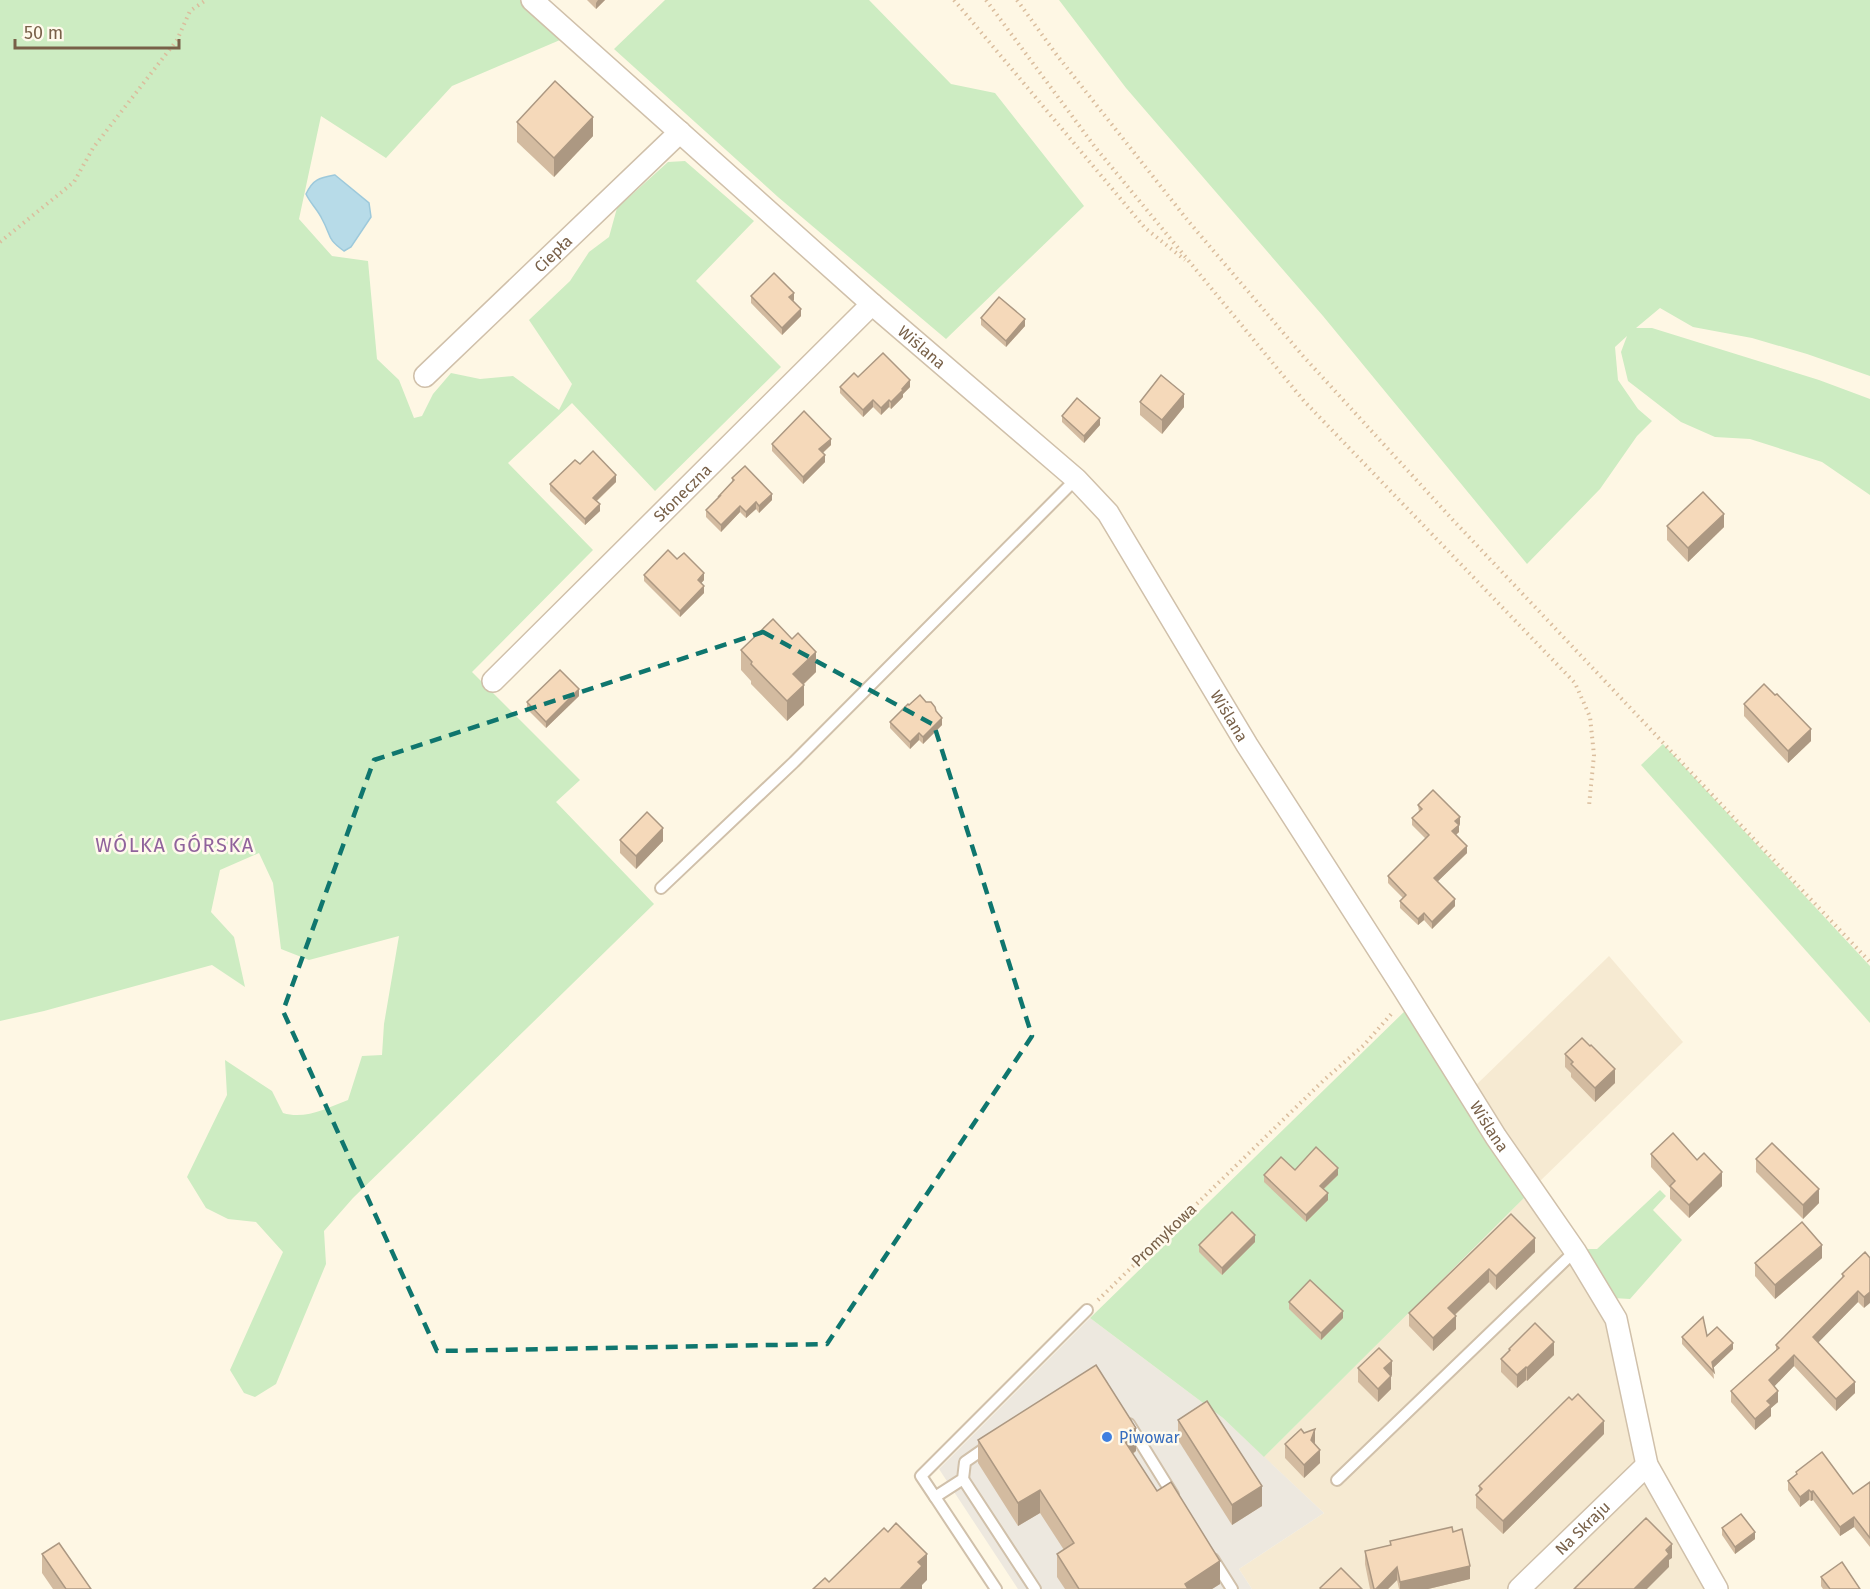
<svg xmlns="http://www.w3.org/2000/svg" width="1870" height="1589" font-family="'Fira Sans',sans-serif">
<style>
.residential{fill:#f6ead2}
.industrial{fill:#ede8df}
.green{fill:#cdecc2}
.water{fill:#b7dbe8;stroke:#9dc9db;stroke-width:1.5}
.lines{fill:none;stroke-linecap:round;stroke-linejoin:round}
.service-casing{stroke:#d0c0aa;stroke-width:14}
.minor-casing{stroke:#d0c0aa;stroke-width:24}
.path{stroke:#dabd9d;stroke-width:4;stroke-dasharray:1.5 4.5;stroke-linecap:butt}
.service{stroke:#fff;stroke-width:10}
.minor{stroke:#fff;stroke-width:21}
.wall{fill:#d3bba0}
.shaded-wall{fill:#ac9882}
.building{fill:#f5d9ba;stroke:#ac9882;stroke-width:1.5}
.marked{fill:none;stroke:#0f766e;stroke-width:4.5;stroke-dasharray:12 8;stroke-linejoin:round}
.shop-dot{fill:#3f7fe0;stroke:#fffaec;stroke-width:2}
.labels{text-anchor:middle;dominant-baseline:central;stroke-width:5;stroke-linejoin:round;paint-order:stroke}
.street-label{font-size:16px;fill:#786048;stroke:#fffaec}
.shop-label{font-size:16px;fill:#366cbe;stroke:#fffaec;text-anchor:start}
.quarter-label{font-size:20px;letter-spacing:1.5px;fill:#90639c;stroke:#fffaec}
</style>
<rect width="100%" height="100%" fill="#fef7e4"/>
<g class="residential">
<path d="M1609 956 1683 1042 1537 1184 1474 1087Z"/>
<path d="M1528 1194 1608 1320 1644 1477 1657 1506 1704 1589H1252L1239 1569 1324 1513 1264 1457Z"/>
</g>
<path class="industrial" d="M1090 1318 1223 1418 1324 1513 1239 1569 1252 1589H1018L939 1469Z"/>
<g class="green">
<path d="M0 0H520L560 40 452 86 386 158 321 116 299 219 332 256 368 261 377 359 399 380 414 418 422 416 433 394 451 373 480 379 513 376 559 410 572 384 529 320 570 281 589 252 609 237 617 208 668 162 685 161 754 221 696 281 781 367 655 491 572 403 508 463 593 550 472 672 580 780 556 802 654 904 353 1198 324 1231 326 1264 276 1384 255 1397 244 1393 230 1370 283 1252 256 1222 228 1219 206 1208 187 1177 227 1095 225 1060 272 1091 283 1113C305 1120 327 1108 348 1100L362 1056 382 1055 384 1024 399 936 309 960 281 949 273 883 259 853 220 870 211 912 234 937 245 987 212 965 44 1011 0 1021Z"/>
<path d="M665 0H869L951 84 995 93 1084 206 946 339 778 197 614 49Z"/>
<path d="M1059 0H1870V376L1807 354 1752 338 1693 327 1660 308 1636 328H1652L1819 380 1870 399V495L1822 462 1750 439 1715 437 1681 422 1628 381 1621 352 1627 336 1615 347 1618 380 1638 409 1652 421 1637 436 1600 489 1527 564 1323 316 1126 88Z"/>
<path d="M1663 744 1870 966V1023L1641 765Z"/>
<path d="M1408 1008 1528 1194 1264 1457 1223 1418 1090 1318Z"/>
<path d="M1660 1190 1666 1196 1653 1210 1682 1240 1630 1299 1613 1298 1583 1249H1597Z"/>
</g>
<path class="water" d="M335 175 369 203 371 217 351 247 344 251C326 238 332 237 322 219 318 210 310 203 306 194 313 179 319 178 335 175Z"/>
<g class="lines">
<defs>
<g id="service">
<path d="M661 888 794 762 1076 479"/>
<path d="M1129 1424 1173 1495"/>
<path d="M988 1446 965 1462 963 1479 935 1497 996 1589"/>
<path d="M963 1479 1035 1589"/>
<path d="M1337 1480 1575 1251"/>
<path d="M935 1497 921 1476 1087 1310"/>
<path d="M1213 1559 1232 1589"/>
</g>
<g id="minor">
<path id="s1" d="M532 0 872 304 1076 479 1108 513 1247 745 1403 988 1496 1137 1575 1251 1616 1319 1647 1465 1717 1589"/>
<path id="s2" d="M425 376 680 132"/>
<path id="s3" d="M493 681 872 304"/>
<path id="s4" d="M1519 1589 1647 1465"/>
</g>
</defs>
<use href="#service" class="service-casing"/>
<use href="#minor" class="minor-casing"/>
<g class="path">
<path d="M954 0 1145 228 1185 260"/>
<path d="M986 0 1095 147 1304 401 1575 683 1590 717 1594 755 1589 806"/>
<path d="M1017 0 1056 54 1189 222 1303 356 1452 519 1870 962"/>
<path d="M0 242 74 182 93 148 177 40 190 11 206 0"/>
<path d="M1098 1300 1324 1080 1364 1045 1393 1012"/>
</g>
<use href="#service" class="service"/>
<use href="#minor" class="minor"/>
</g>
<g class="wall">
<path d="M587 0H605L596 9Z"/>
<path d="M517 122 593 136 554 177 517 142Z"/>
<path d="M751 296 794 300 793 301 801 316 782 335 751 303Z"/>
<path d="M981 318 1025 326 1006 347 981 325Z"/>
<path d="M858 377 910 387 903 394V397L891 409 889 407 881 415 873 407 863 417 840 393V387Z"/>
<path d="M1140 402 1184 407 1162 434 1140 415Z"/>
<path d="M1062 416 1100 425 1084 443 1062 422Z"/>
<path d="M772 444 831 445 823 453 825 462 803 484 772 451Z"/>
<path d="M580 464 616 482 597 501 600 511 585 525 550 491V484Z"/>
<path d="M732 478 772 500 759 513 756 509 746 518 740 512 721 532 706 517V510L719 498V496L732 482Z"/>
<path d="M1667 526 1724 527 1688 562 1667 540Z"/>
<path d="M677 559 704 580 701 583 704 593 680 617 644 581V575Z"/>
<path d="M741 650 816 672 803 685 804 705 787 721 751 684V681L741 670Z"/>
<path d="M579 696 546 728 527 709V702Z"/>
<path d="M1744 704 1811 741 1788 763 1744 716Z"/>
<path d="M909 705 936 711 942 725 923 744 919 740 910 749 890 728V722Z"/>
<path d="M1418 805 1460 824 1459 825V832L1456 835 1467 853 1437 882 1455 906 1432 929 1424 920 1418 925 1400 908V901L1403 898 1388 883V876L1426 839 1412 825V818L1419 812Z"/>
<path d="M620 840 663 841 636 869 620 853Z"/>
<path d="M1590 1046 1615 1083 1595 1102 1571 1077V1073L1565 1067V1054Z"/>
<path d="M1651 1154 1697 1160 1722 1186 1689 1218 1670 1199V1188L1651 1167Z"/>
<path d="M1756 1159 1819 1203 1803 1219 1756 1172Z"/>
<path d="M1295 1170 1338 1175 1324 1189 1328 1200 1306 1222 1264 1182V1175Z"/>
<path d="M1511 1214 1535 1252 1496 1290 1489 1282 1455 1315 1456 1329 1433 1351 1409 1326V1313Z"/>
<path d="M1255 1242 1222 1275 1199 1252V1245Z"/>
<path d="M1865 1252 1864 1308 1858 1302 1818 1342 1855 1393 1836 1411 1794 1366 1774 1386 1778 1402 1771 1408V1416L1755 1430 1731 1402V1391L1776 1350V1345L1842 1278V1274Z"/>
<path d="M1822 1258 1775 1299 1755 1276V1263Z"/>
<path d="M1289 1302 1343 1318 1321 1340 1289 1309Z"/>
<path d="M1707 1336 1733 1349 1713 1368 1714 1379 1682 1344V1337Z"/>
<path d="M1509 1349 1554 1355 1527 1381 1526 1380 1517 1388 1501 1372V1359L1509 1352Z"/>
<path d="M1358 1368 1392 1375H1391V1389L1378 1402 1358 1382Z"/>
<path d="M1178 1420 1262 1506 1232 1525 1178 1440Z"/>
<path d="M1304 1433 1315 1442V1444L1320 1463 1304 1478 1285 1458V1444Z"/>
<path d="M1604 1434 1503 1534 1476 1508V1495L1479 1492V1486Z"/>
<path d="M978 1440 1136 1451 1133 1454 1157 1491 1220 1584 1212 1589H1065L1057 1577V1554L1064 1550 1040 1513 1018 1526 978 1463Z"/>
<path d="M1796 1472 1853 1494 1870 1482V1547L1854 1527 1840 1536 1813 1500 1811 1501 1809 1500 1800 1507 1788 1490V1481L1796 1475Z"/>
<path d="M1722 1528 1755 1539 1735 1554 1722 1535Z"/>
<path d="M1453 1532 1470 1579 1428 1589H1399L1397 1580 1388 1589H1370L1365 1564V1551L1390 1545V1541Z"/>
<path d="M42 1554 91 1589H53L42 1573Z"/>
<path d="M1821 1577 1860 1589H1823L1821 1586Z"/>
</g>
<g class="shaded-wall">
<path d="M598 0H605L596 9V3Z"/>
<path d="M593 117V136L554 177V158Z"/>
<path d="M794 293V300L789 304V297Z"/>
<path d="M801 309V316L782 335V328Z"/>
<path d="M1025 319V326L1006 347V341Z"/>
<path d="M910 380V387L903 394V397L891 409V402L902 389Z"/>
<path d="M1184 394V407L1162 434V420Z"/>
<path d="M873 400V407L863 417V410Z"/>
<path d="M889 400V407L881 415V408Z"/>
<path d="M1100 418V425L1084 443V436Z"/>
<path d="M831 439V445L819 456V449Z"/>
<path d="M825 455V462L803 484V477Z"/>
<path d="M616 475V482L593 504V498Z"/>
<path d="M772 494V500L759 513V506Z"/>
<path d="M756 502V509L746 518V512Z"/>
<path d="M600 504V511L585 525V519Z"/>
<path d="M740 506V512L721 532V525Z"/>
<path d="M1724 514V527L1688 562V548Z"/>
<path d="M704 573V580L698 587V580Z"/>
<path d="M704 586V593L680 617V611Z"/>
<path d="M816 652V672L793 694V674Z"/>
<path d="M804 685V705L787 721V701Z"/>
<path d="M579 689V696L546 728V722Z"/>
<path d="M942 718V725L923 744V737Z"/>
<path d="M1811 729V741L1788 763V751Z"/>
<path d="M919 733V740L910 749V742Z"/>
<path d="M1460 817V824L1455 828V821Z"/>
<path d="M1459 825V832L1452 838V831Z"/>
<path d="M663 828V841L636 869V856Z"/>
<path d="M1467 846V853L1434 885V878Z"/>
<path d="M1455 899V906L1432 929V922Z"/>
<path d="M1424 913V920L1418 925V919Z"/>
<path d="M1615 1069V1083L1595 1102V1088Z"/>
<path d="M1338 1168V1175L1320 1192V1186Z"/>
<path d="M1722 1172V1186L1689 1218V1205Z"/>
<path d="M1819 1189V1203L1803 1219V1205Z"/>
<path d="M1328 1193V1200L1306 1222V1215Z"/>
<path d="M1255 1235V1242L1222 1275V1268Z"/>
<path d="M1535 1238V1252L1496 1290V1276Z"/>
<path d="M1822 1245V1258L1775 1299V1285Z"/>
<path d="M1489 1269V1282L1448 1321V1308Z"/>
<path d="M1858 1291V1302L1813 1348V1337Z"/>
<path d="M1870 1292V1303L1864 1308V1297Z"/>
<path d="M1343 1311V1318L1321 1340V1333Z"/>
<path d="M1456 1316V1329L1433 1351V1338Z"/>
<path d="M1554 1342V1355L1527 1381V1368Z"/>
<path d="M1733 1343V1349L1712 1369V1362Z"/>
<path d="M1794 1355V1366L1769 1392V1380Z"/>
<path d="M1392 1361V1375L1384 1382V1368Z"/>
<path d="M1526 1367V1380L1517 1388V1375Z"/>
<path d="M1391 1376V1389L1378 1402V1389Z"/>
<path d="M1855 1382V1393L1836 1411V1399Z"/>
<path d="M1778 1391V1402L1771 1408V1416L1755 1430V1419L1767 1401Z"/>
<path d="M1604 1421V1434L1503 1534V1521Z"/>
<path d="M1136 1428V1451L1122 1460V1437Z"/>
<path d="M1315 1429V1442L1311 1454V1440Z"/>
<path d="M1320 1450V1463L1304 1478V1465Z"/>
<path d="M1262 1486V1506L1232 1525V1505Z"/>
<path d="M1040 1490V1513L1018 1526V1503Z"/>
<path d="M1809 1490V1500L1800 1507V1497Z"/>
<path d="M1813 1491V1500L1811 1501V1492Z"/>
<path d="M1854 1517V1527L1840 1536V1527Z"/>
<path d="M1755 1532V1539L1735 1554V1547Z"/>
<path d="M1672 1544V1558L1669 1560V1567L1647 1589H1634Z"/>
<path d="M927 1554V1580L922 1585V1589H900L918 1562Z"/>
<path d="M1220 1561V1584L1212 1589H1185V1584Z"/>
<path d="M1470 1566V1579L1428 1589H1400V1582Z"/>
<path d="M1397 1567V1580L1388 1589H1376Z"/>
</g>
<g class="building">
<path d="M555 81 593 117 554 158 517 122Z"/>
<path d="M774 273 794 293 789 297 801 309 782 328 751 296Z"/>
<path d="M999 297 1025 319 1006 341 981 318Z"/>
<path d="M883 353 910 380 902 389 903 390 891 402 889 400 881 408 873 400 863 410 840 387 854 373 858 377Z"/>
<path d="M1161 375 1184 394 1162 420 1140 402Z"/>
<path d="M1077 398 1100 418 1084 436 1062 416Z"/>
<path d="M804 411 831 439 819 449 825 455 803 477 772 444Z"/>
<path d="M593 451 616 475 593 498 600 504 585 519 550 484 575 460 580 464Z"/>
<path d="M745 466 772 494 759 506 756 502 746 512 740 506 721 525 706 510 720 496H719L734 480 732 478Z"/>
<path d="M1703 492 1724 514 1688 548 1667 526Z"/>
<path d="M668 550 677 559 684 553 704 573 698 580 704 586 680 611 644 575Z"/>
<path d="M773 619 792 639 798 633 816 652 793 674 804 685 787 701 751 664 752 662 741 650Z"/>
<path d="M560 670 579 689 546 722 527 702Z"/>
<path d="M1764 684 1775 695 1777 694 1811 729 1788 751 1744 704Z"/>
<path d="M920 695 926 702H931L935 707 936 711 942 718 923 737 919 733 910 742 890 722 908 704 909 705Z"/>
<path d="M1433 790 1460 817 1455 821 1459 825 1452 831 1467 846 1434 878 1455 899 1432 922 1424 913 1418 919 1400 901 1406 895 1388 876 1429 835 1412 818 1422 809 1418 805Z"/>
<path d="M647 812 663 828 636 856 620 840Z"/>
<path d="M1582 1038 1590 1046 1591 1045 1615 1069 1595 1088 1571 1064 1573 1062 1565 1054Z"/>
<path d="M1673 1133 1697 1160 1704 1153 1722 1172 1689 1205 1670 1186 1675 1181 1651 1154Z"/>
<path d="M1772 1143 1819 1189 1803 1205 1756 1159Z"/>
<path d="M1316 1147 1338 1168 1320 1186 1328 1193 1306 1215 1264 1175 1281 1157 1295 1170Z"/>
<path d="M1232 1212 1255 1235 1222 1268 1199 1245Z"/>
<path d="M1511 1214 1535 1238 1496 1276 1489 1269 1448 1308 1456 1316 1433 1338 1409 1313Z"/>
<path d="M1802 1222 1822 1245 1775 1285 1755 1263Z"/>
<path d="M1865 1252 1870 1258V1292L1864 1297 1858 1291 1813 1337 1855 1382 1836 1399 1794 1355 1769 1380 1778 1391 1767 1401 1771 1405 1755 1419 1731 1391 1779 1348 1776 1345 1844 1276 1842 1274Z"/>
<path d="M1310 1280 1343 1311 1321 1333 1289 1302Z"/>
<path d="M1703 1317 1707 1336 1717 1327 1733 1343 1712 1362 1714 1372 1682 1337Z"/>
<path d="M1535 1323 1554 1342 1527 1368 1526 1367 1517 1375 1501 1359 1510 1350 1509 1349Z"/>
<path d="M1379 1348 1392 1361 1384 1368 1391 1376 1378 1389 1358 1368Z"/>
<path d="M1096 1365 1136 1428 1122 1437 1157 1491 1171 1482 1220 1561 1185 1584 1188 1589H1079L1057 1554 1074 1543 1040 1490 1018 1503 978 1440Z"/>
<path d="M1578 1394 1604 1421 1503 1521 1476 1495 1482 1489 1479 1486 1569 1397 1572 1400Z"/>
<path d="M1207 1401 1262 1486 1232 1505 1178 1420Z"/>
<path d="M1301 1429 1304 1433 1315 1429 1311 1440 1320 1450 1304 1465 1285 1444Z"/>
<path d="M1822 1452 1853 1494 1870 1482V1538L1854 1517 1840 1527 1813 1491 1811 1492 1809 1490 1800 1497 1788 1481 1797 1474 1796 1472Z"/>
<path d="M1741 1514 1755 1532 1735 1547 1722 1528Z"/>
<path d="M1646 1518 1672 1544 1666 1550 1669 1554 1634 1589H1574Z"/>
<path d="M896 1523 927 1554 918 1562 922 1566 900 1589H813L825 1578 829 1582 884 1528 888 1532Z"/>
<path d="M1452 1527 1453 1532 1462 1529 1470 1566 1400 1582 1397 1567 1376 1589H1374L1365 1551 1391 1545 1390 1541Z"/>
<path d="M59 1543 91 1589H66L42 1554Z"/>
<path d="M1842 1562 1860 1589H1830L1821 1577Z"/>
<path d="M1341 1568 1362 1589H1321L1320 1588Z"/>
</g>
<path class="marked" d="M763 632 934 725 1032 1036 827 1344 437 1351 283 1011 374 760Z"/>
<circle class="shop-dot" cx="1107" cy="1437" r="6"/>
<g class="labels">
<g class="street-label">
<text stroke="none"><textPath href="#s2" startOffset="177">Ciepła</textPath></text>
<text stroke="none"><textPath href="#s1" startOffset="522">Wiślana</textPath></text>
<text stroke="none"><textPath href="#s3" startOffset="267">Słoneczna</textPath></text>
<text stroke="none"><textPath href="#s1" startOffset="1008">Wiślana</textPath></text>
<text stroke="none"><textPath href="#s1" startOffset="1494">Wiślana</textPath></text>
<text transform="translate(1164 1235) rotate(-44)">Promykowa</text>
<text stroke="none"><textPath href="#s4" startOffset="88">Na Skraju</textPath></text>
</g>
<g class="shop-label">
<text x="1119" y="1437">Piwowar</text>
</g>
<g class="quarter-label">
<text x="175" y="845">WÓLKA GÓRSKA</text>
</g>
</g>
<path d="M15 39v9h164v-9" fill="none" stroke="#786048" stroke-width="3"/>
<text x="24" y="39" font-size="18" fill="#786048" stroke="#fffaec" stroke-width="4.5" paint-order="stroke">50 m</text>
</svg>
